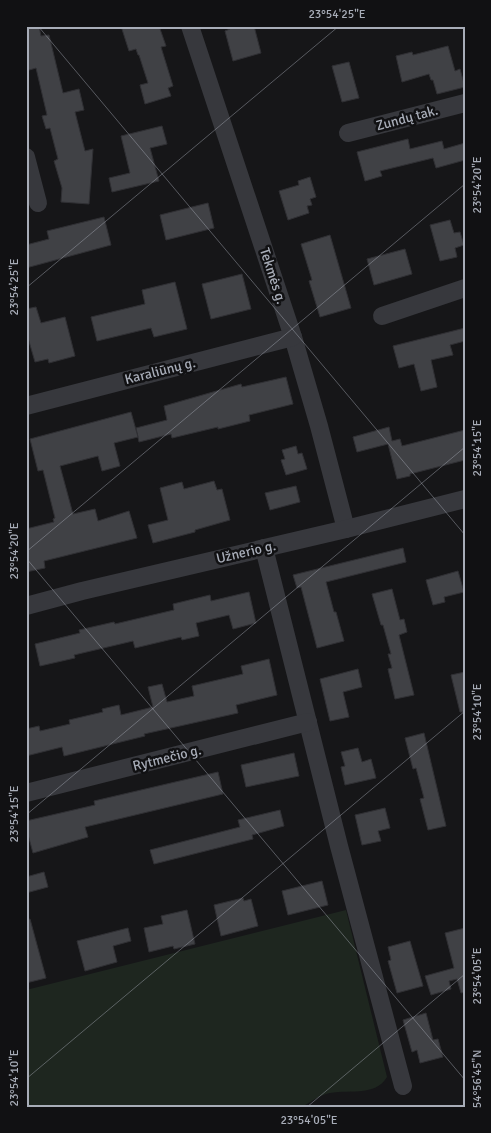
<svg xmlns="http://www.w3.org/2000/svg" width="491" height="1133" font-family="Signika,sans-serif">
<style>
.green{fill:#1e261f}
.building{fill:#404145;stroke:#303034}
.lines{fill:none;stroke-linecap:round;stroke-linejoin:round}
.minor{stroke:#37383d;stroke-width:18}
.ticks{fill:none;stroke:#a8adb8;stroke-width:1;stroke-opacity:0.45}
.labels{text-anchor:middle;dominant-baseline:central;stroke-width:5;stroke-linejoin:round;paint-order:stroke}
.street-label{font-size:14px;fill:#a8adb8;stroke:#111113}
.neatline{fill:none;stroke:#a8adb8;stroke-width:2}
.ticks-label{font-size:12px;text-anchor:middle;fill:#a8adb8}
</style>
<rect width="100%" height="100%" fill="#161618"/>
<path class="green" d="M346 910 387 1077C375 1098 346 1088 326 1094 316 1097 310 1103 301 1107H26V990Z"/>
<g class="building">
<path d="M34 26H39L41 36 49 35 63 93 79 89 84 110 75 112 85 151 93 149 89 204 61 202 62 188 54 161 58 159 50 128 46 129 42 116 47 115 36 68 26 71V28Z"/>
<path d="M121 26H159L166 46 161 47 173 86 168 88 171 96 145 104 140 85 148 83 139 55H138L136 49 129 51Z"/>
<path d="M229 26H254L261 53 233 61 225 31 230 29Z"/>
<path d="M448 46 455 71 460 69 465 87 437 94 433 80H431L429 74 402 82 396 56 412 52 413 55Z"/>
<path d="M349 62 359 98 342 102 332 66Z"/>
<path d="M162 126 167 144 150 148 159 181 112 192 109 178 130 173 121 136Z"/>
<path d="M408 139 410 149 442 141 444 149 465 143V160L436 168 433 158 380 171 382 176 365 181 357 152Z"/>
<path d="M310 177 316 197 310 199 312 205 307 206 309 213 288 220 279 191 299 185 298 181Z"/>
<path d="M208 203 214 228 166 240 160 215Z"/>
<path d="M104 217 111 245 26 268V245L49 239 47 231Z"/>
<path d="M450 220 454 233 460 232 464 245 455 248 457 257 440 261 430 225Z"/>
<path d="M330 235 351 308 320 317 309 281 312 280 301 244Z"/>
<path d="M405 249 412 274 374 285 367 259Z"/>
<path d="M242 274 251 309 211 319 202 284Z"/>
<path d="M175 282 187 329 154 337 151 328 97 341 91 317 145 304 142 290Z"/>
<path d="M36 307 41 323 65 317 75 356 49 363 48 359 35 362 26 331V309Z"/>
<path d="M465 328V341L450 345 453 355 431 360 437 387 421 391 414 364 399 368 393 346Z"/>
<path d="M286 377 293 404 249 415 250 421 218 429V427L172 438 171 434 139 442 136 428 167 420 164 406 241 384 242 387Z"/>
<path d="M131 412 138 437 114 443 120 466 102 471 98 456 60 466 73 514 95 509 98 521 129 511 137 538 44 561 45 568 26 572V529L54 522 53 519 55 518 43 470 38 471 30 439Z"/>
<path d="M389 427 392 441 400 439 402 446 465 430V460L410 474V476L397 479 388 444 357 452 353 437Z"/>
<path d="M296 446 298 454 302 453 307 469 286 475 281 460 285 459 282 450Z"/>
<path d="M214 481 217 490 222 489 230 520 195 530V532L153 543 148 525 168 520 160 488 182 482 184 489Z"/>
<path d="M296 486 300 502 270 510 265 493Z"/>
<path d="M403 548 406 562 326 582 334 612H336L344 641 317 648 301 587 297 588 293 575Z"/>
<path d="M458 571 464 592 444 597 445 602 433 605 426 580Z"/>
<path d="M392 589 400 620 404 619 407 632 399 635 414 695 395 699 388 669 392 668 388 654H391L383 625H381L372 594Z"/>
<path d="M249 592 256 623 233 629 229 615 196 623 199 636 182 640 181 637 135 648 133 641 74 655 75 658 40 666 35 644 80 633 79 630 114 622 115 624 174 610 173 604 210 595 211 601Z"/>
<path d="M269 659 277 695 236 705 238 713 144 734 145 736 64 756 62 747 26 756V729L39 726 40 731 70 724 69 720 103 712 102 709 119 705 121 715 153 707 148 687 162 684 167 702 194 696 192 686 243 674 241 666Z"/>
<path d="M358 669 362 687 343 692 349 717 330 721 320 679Z"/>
<path d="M465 672V712H460L451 675Z"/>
<path d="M424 733 446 826 428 830 420 799 424 798 416 768 413 769 405 738Z"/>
<path d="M358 748 362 762 371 759 376 778 345 785 341 767 345 766 341 752Z"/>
<path d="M294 753 299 776 246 787 241 765Z"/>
<path d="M218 772 223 794 85 827 88 837 33 853 26 827V821L95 805 94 801Z"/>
<path d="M385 808 390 828 378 831 381 841 362 845 355 815Z"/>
<path d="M280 810 284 826 252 835 253 839 154 864 150 850 240 827 238 820Z"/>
<path d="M44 872 48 887 26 893V877Z"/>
<path d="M322 881 328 905 288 915 282 891Z"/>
<path d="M243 898 244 901 251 899 258 926 221 936 214 905Z"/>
<path d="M187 910 195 944 174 949 173 946 149 952 144 928 163 924 161 916Z"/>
<path d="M30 919 46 978 26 983V920Z"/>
<path d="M128 928 131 941 113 946 117 962 85 971 77 941Z"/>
<path d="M465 928V992L461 993 457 979 449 981 451 989 431 995 425 976 454 968 445 933Z"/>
<path d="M410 941 423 986 397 993 388 961 391 960 388 947Z"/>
<path d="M426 1013 433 1040 438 1039 443 1057 420 1063 417 1050 412 1052 403 1020Z"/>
</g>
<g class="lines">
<g class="minor">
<path d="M190 26 293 337 319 426 346 529"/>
<path d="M348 133 465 103"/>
<path d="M26 157 38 203"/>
<path d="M382 316 465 288"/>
<path d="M26 406 293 337"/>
<path d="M264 548 339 846 403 1086"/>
<path d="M26 606 82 591 346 529 465 499"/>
<path d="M26 793 308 722"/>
</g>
</g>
<path class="ticks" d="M38 26 465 535M26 288 339 26M26 552 465 184M26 558 465 1080M26 815 465 447M26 1079 465 711M26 1103 29 1107M307 1107 465 974"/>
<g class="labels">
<g class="street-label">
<text transform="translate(407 118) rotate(-15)">Zundų tak.</text>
<text transform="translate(273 276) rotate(72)">Tekmės g.</text>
<text transform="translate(160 371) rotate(-14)">Karaliūnų g.</text>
<text transform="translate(246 552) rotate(-13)">Užnerio g.</text>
<text transform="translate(167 758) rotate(-14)">Rytmečio g.</text>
</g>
</g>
<rect width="491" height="1133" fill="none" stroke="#111113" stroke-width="55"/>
<rect x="28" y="28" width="436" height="1078" class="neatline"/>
<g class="ticks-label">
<text x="337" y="18">23°54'25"E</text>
<text transform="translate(477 185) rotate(-90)" y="4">23°54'20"E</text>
<text transform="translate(14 287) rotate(-90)" y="4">23°54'25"E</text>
<text transform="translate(477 448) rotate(-90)" y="4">23°54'15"E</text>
<text transform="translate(14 551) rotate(-90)" y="4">23°54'20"E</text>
<text transform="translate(477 712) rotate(-90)" y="4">23°54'10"E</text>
<text transform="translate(14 814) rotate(-90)" y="4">23°54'15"E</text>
<text transform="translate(477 976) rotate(-90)" y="4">23°54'05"E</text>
<text transform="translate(14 1078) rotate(-90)" y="4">23°54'10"E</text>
<text transform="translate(477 1079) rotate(-90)" y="4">54°56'45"N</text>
<text x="309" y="1124">23°54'05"E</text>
</g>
</svg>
